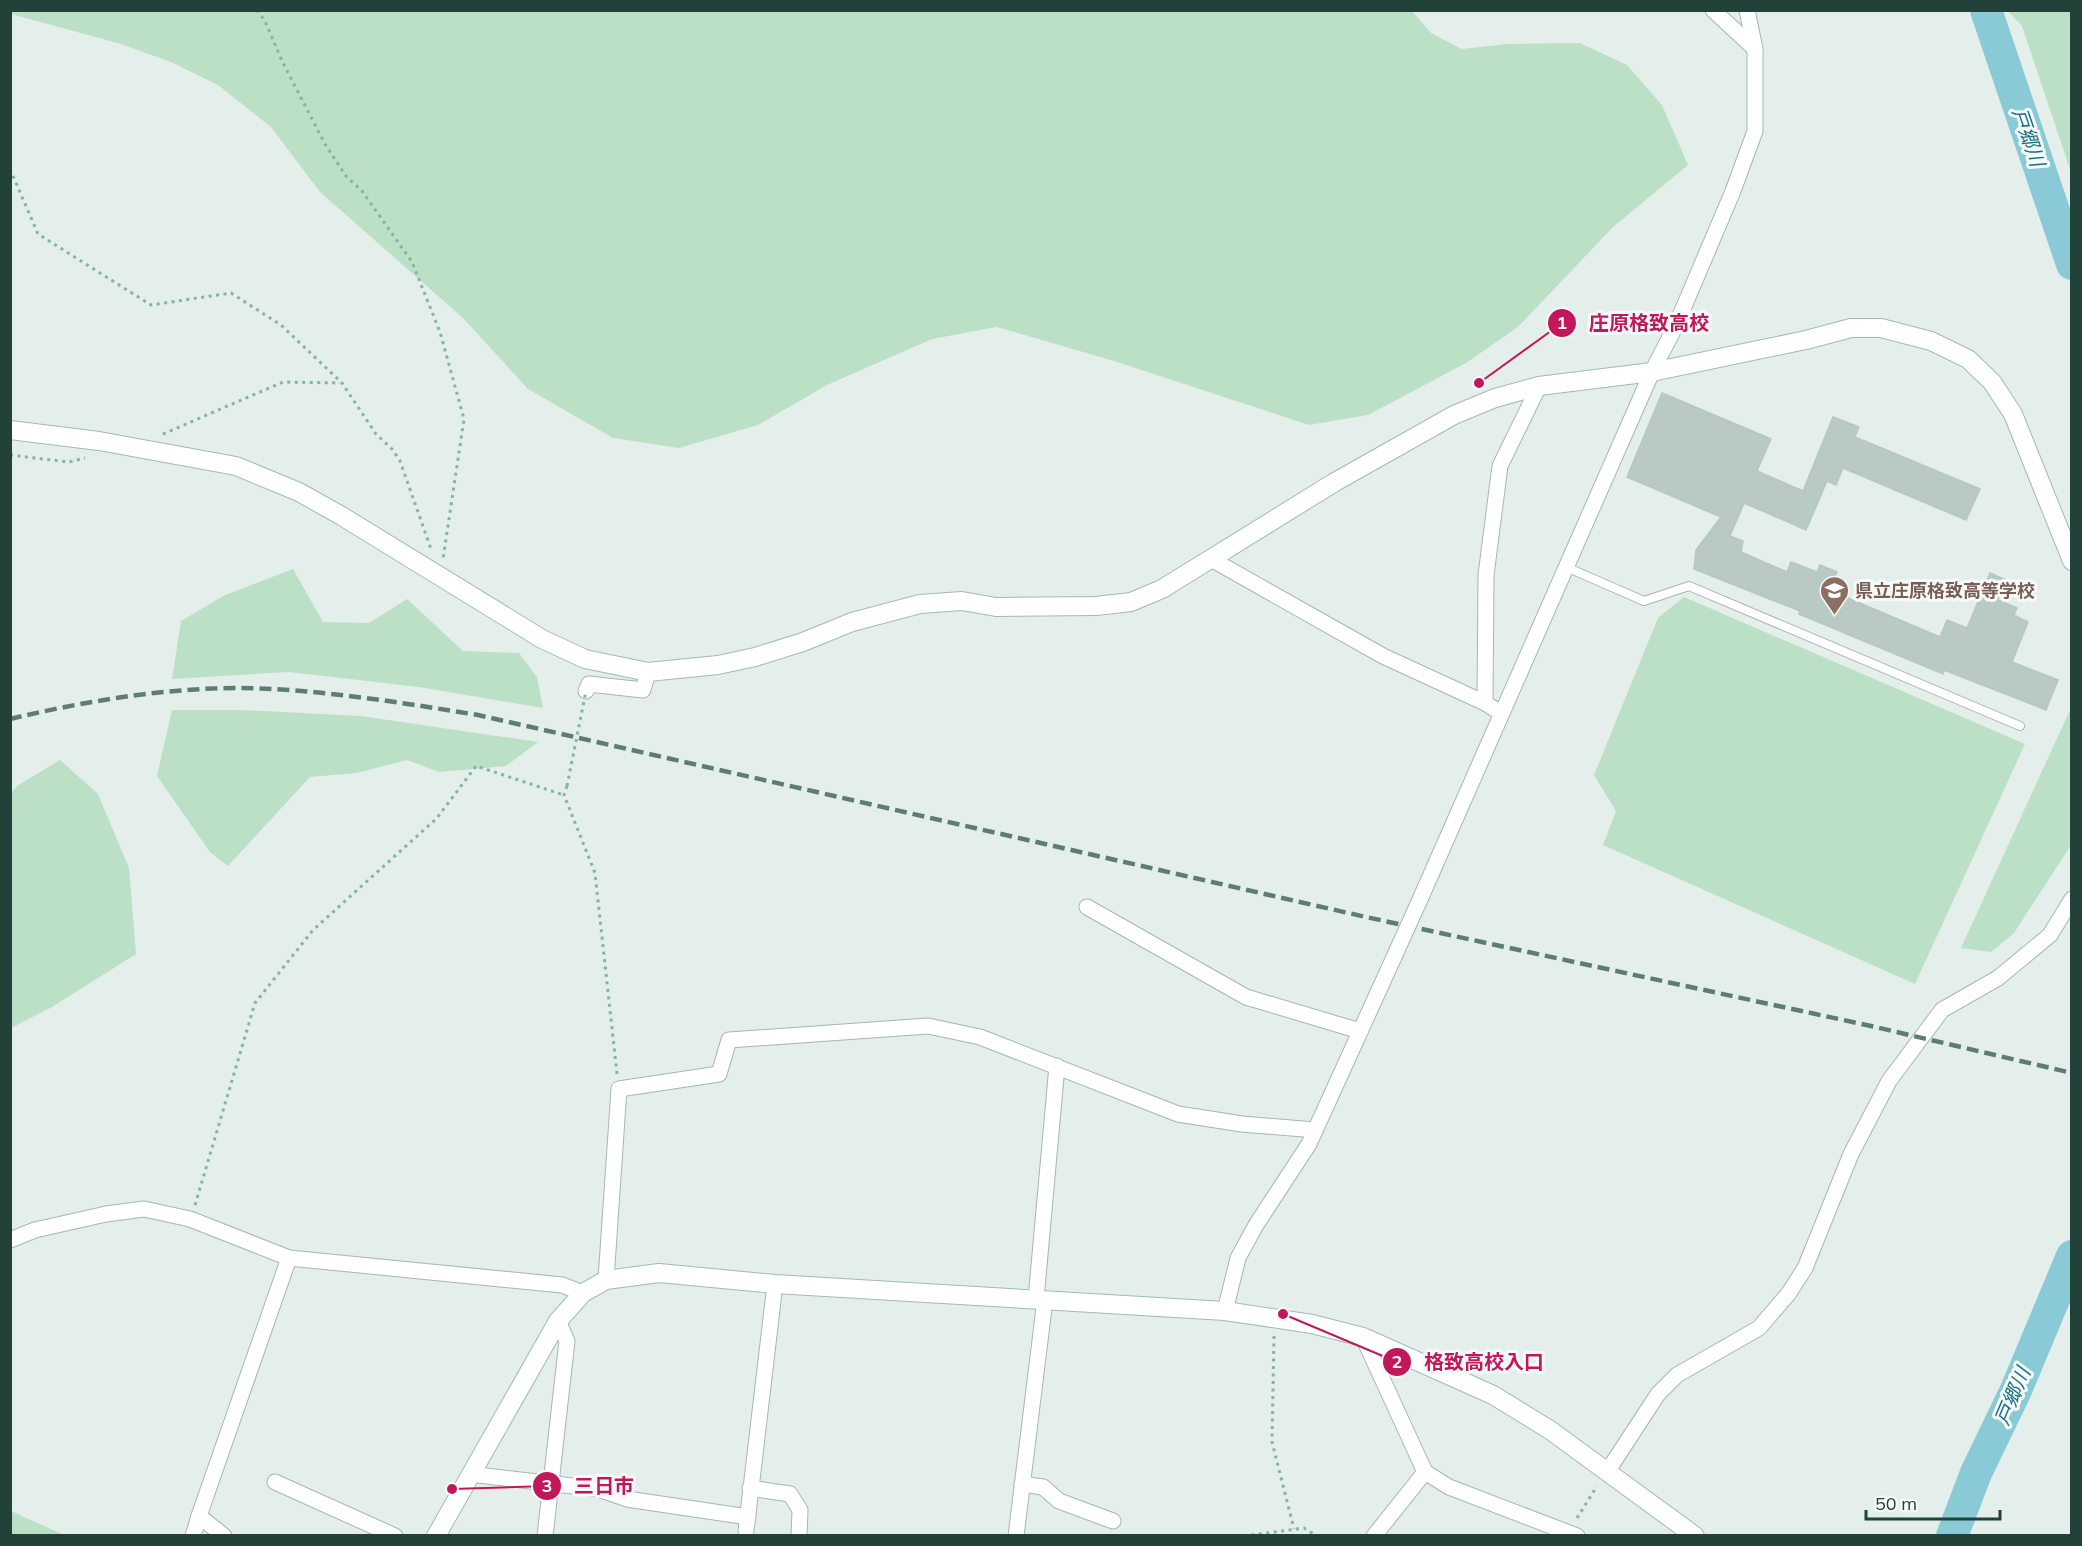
<svg xmlns="http://www.w3.org/2000/svg" width="2082" height="1546" font-family="Mulish,'Noto Sans JP',sans-serif">
<style>
.green{fill:#bce0c6}
.lines{fill:none;stroke-linecap:round;stroke-linejoin:round}
.river{stroke:#8acad6;stroke-width:32}
.building{fill:#b9c9c3;stroke:#b6c8c1;stroke-width:1.5}
.lane-casing{stroke:#a6b7b1;stroke-width:10}
.street-casing{stroke:#a6b7b1;stroke-width:17}
.secondary-casing{stroke:#a2bbb2;stroke-width:20}
.path{stroke:#83b4a4;stroke-width:3;stroke-dasharray:3 4.5;stroke-linecap:butt}
.lane{stroke:#fff;stroke-width:8}
.street{stroke:#fff;stroke-width:15}
.secondary{stroke:#fff;stroke-width:18}
.rail{stroke:#5d7d74;stroke-width:4.5;stroke-dasharray:12 6;stroke-linecap:butt}
.street-bridge-casing{stroke:#a6b7b1;stroke-width:17;stroke-linecap:butt}
.path-bridge{stroke:#83b4a4;stroke-width:3;stroke-dasharray:3 4.5;stroke-linecap:butt}
.street-bridge{stroke:#fff;stroke-width:15}
.labels{text-anchor:middle;dominant-baseline:central;stroke-width:6;stroke-linejoin:round;paint-order:stroke}
.education-label{font-size:18px;font-weight:bold;fill:#785e54;stroke:#f5faf8;text-anchor:start}
.water-label{font-size:20px;font-style:italic;fill:#187081;stroke:#f5faf8}
.leader{fill:none;stroke:#c2185b;stroke-width:2}
.callout-dot{fill:#c2185b;stroke:#f5faf8;stroke-width:2}
.mark-label{font-size:18px;text-anchor:middle;font-weight:bold;fill:#fff}
.callout-label{font-size:20px;text-anchor:middle;font-weight:bold;fill:#c2185b;stroke:#f5faf8;stroke-width:6;stroke-linejoin:round;paint-order:stroke}
</style>
<rect width="100%" height="100%" fill="#e4eeea"/>
<g class="green">
<path d="M10 11H1412L1431 33 1462 49 1507 44 1580 43 1627 65 1662 105 1688 165 1613 227 1518 327 1466 363 1368 415 1309 425 1114 361 997 327 932 339 827 385 758 425 679 448 613 438 528 389 463 318 320 192 271 127 218 85 171 62 121 44 11 14Z"/>
<path d="M2008 11H2071V172L2022 26Z"/>
<path d="M293 569 323 622 369 623 407 599 463 651 519 653 537 677 543 708 419 687 289 672 172 679 181 621 225 595Z"/>
<path d="M1684 597 2025 744 1915 984 1603 845 1616 811 1594 775 1658 618Z"/>
<path d="M2071 708V845L2014 933 1991 952 1961 948Z"/>
<path d="M172 710H242L361 716 538 742 506 766 439 772 407 760 357 773 310 777 228 866 210 852 157 776Z"/>
<path d="M60 760 98 794 129 868 136 954 52 1007 11 1028V793L17 786Z"/>
<path d="M10 1510 11 1511 64 1535H11Z"/>
</g>
<g class="lines">
<g class="river">
<path d="M1986 10 2072 264"/>
<path d="M1952 1536 1976 1473 2016 1390 2072 1256"/>
</g>
</g>
<path class="building" d="M1662 393 1771 439 1757 471 1803 491 1833 417 1859 427 1855 437 1980 489 1966 520 1843 468 1836 485 1827 481 1806 530 1744 503 1730 536 1743 541 1741 552 1787 572 1791 562 1817 572 1820 565 1837 572 1829 590 1940 637 1947 620 1967 628 1990 573 2006 580 1998 600 2017 608 2014 615 2028 622 2012 662 2058 680 2046 710 1944 670 1943 674 1799 614 1800 611 1694 569 1696 550 1721 517 1627 477Z"/>
<g class="lines">
<defs>
<path id="lane" d="M1566 567 1644 601 1689 586 2020 726"/>
<g id="street">
<path d="M1713 10 1755 49"/>
<path d="M1211 559 1383 656 1485 703 1501 713"/>
<path d="M586 691 589 684 643 690 648 672"/>
<path d="M1485 703 1486 575 1500 466 1539 386"/>
<path d="M1422 895 1652 372 1677 323 1733 191 1755 131V49L1747 10"/>
<path d="M1087 907 1246 997 1360 1031"/>
<path d="M10 1240 35 1230 106 1214 144 1209 190 1219 289 1258 562 1285 583 1293"/>
<path d="M606 1280 619 1089 719 1074 729 1040 928 1026 980 1037 1178 1114 1242 1124 1315 1130"/>
<path d="M1036 1299 1057 1066"/>
<path d="M1225 1311 1238 1258 1256 1225 1309 1144 1394 957"/>
<path d="M1363 1337 1425 1472 1449 1487 1577 1536"/>
<path d="M1607 1472 1658 1394 1677 1375 1759 1328 1789 1293 1805 1268 1851 1154 1889 1081 1942 1010 1998 978 2050 935 2072 899"/>
<path d="M470 1474 598 1489 627 1499 748 1517"/>
<path d="M275 1482 395 1536"/>
<path d="M1022 1484 1043 1487 1059 1501 1113 1521"/>
<path d="M750 1488 790 1494 800 1510 799 1536"/>
<path d="M746 1531 775 1284"/>
<path d="M193 1536 199 1516"/>
<path d="M224 1536 199 1516 289 1258"/>
<path d="M545 1536 567 1341 558 1321"/>
<path d="M1016 1536 1045 1300"/>
<path d="M1374 1536 1425 1472"/>
</g>
<g id="secondary">
<path d="M10 430 99 441 236 466 299 492 340 515 542 639 585 659 648 672 718 665 755 657 803 642 852 622 920 604 962 601 996 607 1096 606 1131 602 1162 589 1335 482 1454 415 1495 398 1539 386 1652 372 1806 340 1851 328H1881L1931 341 1968 359 1992 382 2013 414 2072 561"/>
<path d="M436 1536 558 1321 583 1293 606 1280 659 1273 775 1284 1225 1311 1312 1324 1363 1337 1493 1395 1550 1430 1695 1536"/>
</g>
</defs>
<use href="#lane" class="lane-casing"/>
<use href="#street" class="street-casing"/>
<use href="#secondary" class="secondary-casing"/>
<g class="path">
<path d="M257 10 265 21 282 61 325 144 346 176 362 191 412 262 440 332 464 419 443 559"/>
<path d="M10 169 38 234 151 305 231 293 281 325 342 383 376 434 392 449 400 461 431 549"/>
<path d="M163 434 283 382 340 383"/>
<path d="M10 455 69 462 85 458"/>
<path d="M567 786 564 795 595 873 617 1074"/>
<path d="M195 1205 255 1003 313 930 437 818 476 766 564 795"/>
<path d="M1274 1336 1272 1442 1294 1529"/>
<path d="M1577 1518 1597 1486"/>
<path d="M1244 1536 1304 1528 1317 1536"/>
</g>
<use href="#lane" class="lane"/>
<use href="#street" class="street"/>
<use href="#secondary" class="secondary"/>
<path class="rail" d="M10 719C94 699 187 684 273 689 342 693 410 704 478 715L1366 917 1871 1026 2072 1073"/>
<defs>
<path id="street-bridge" d="M1394 957 1422 895"/>
</defs>
<use href="#street-bridge" class="street-bridge-casing"/>
<path class="path-bridge" d="M567 786 586 691"/>
<use href="#street-bridge" class="street-bridge"/>
</g>
<defs>
<symbol id="school-pin" viewBox="-11 -11 22 30"><path d="M0 17L-7.5 6A9.5 9.5 0 1 1 7.5 6Z" fill="#8d6e63" stroke="#f5faf8"/><path d="M0-5L7-2L0 1L-7-2ZM-4 1L0 2.5L4 1V4Q0 6-4 4Z" fill="#fff"/></symbol>
</defs>
<g fill-rule="evenodd">
<use href="#school-pin" x="1818" y="574" width="33" height="45"/>
</g>
<g class="labels">
<g class="education-label">
<text x="1855" y="590">県立庄原格致高等学校</text>
</g>
<g class="water-label">
<text transform="translate(2029 137) rotate(71)">戸郷川</text>
<text transform="translate(2012 1396) rotate(-67)">戸郷川</text>
</g>
</g>
<path class="leader" d="M1479 383L1562 323M1283 1314L1397 1362M452 1489L547 1486"/>
<g class="callout-dot">
<circle cx="1479" cy="383" r="6"/>
<circle cx="1283" cy="1314" r="6"/>
<circle cx="452" cy="1489" r="6"/>
<circle cx="1562" cy="323" r="15"/>
<circle cx="1397" cy="1362" r="15"/>
<circle cx="547" cy="1486" r="15"/>
</g>
<g class="mark-label">
<text x="1562" y="329">1</text>
<text x="1397" y="1368">2</text>
<text x="547" y="1492">3</text>
</g>
<g class="callout-label">
<text x="1649" y="330">庄原格致高校</text>
<text x="1484" y="1369">格致高校入口</text>
<text x="604" y="1493">三日市</text>
</g>
<rect width="2082" height="1546" fill="none" stroke="#224139" stroke-width="24"/>
<path d="M1866 1510v9h134v-9" fill="none" stroke="#224139" stroke-width="3"/>
<text x="1875" y="1510" font-size="18" fill="#224139" stroke="#f5faf8" stroke-width="4.5" paint-order="stroke">50 m</text>
</svg>
